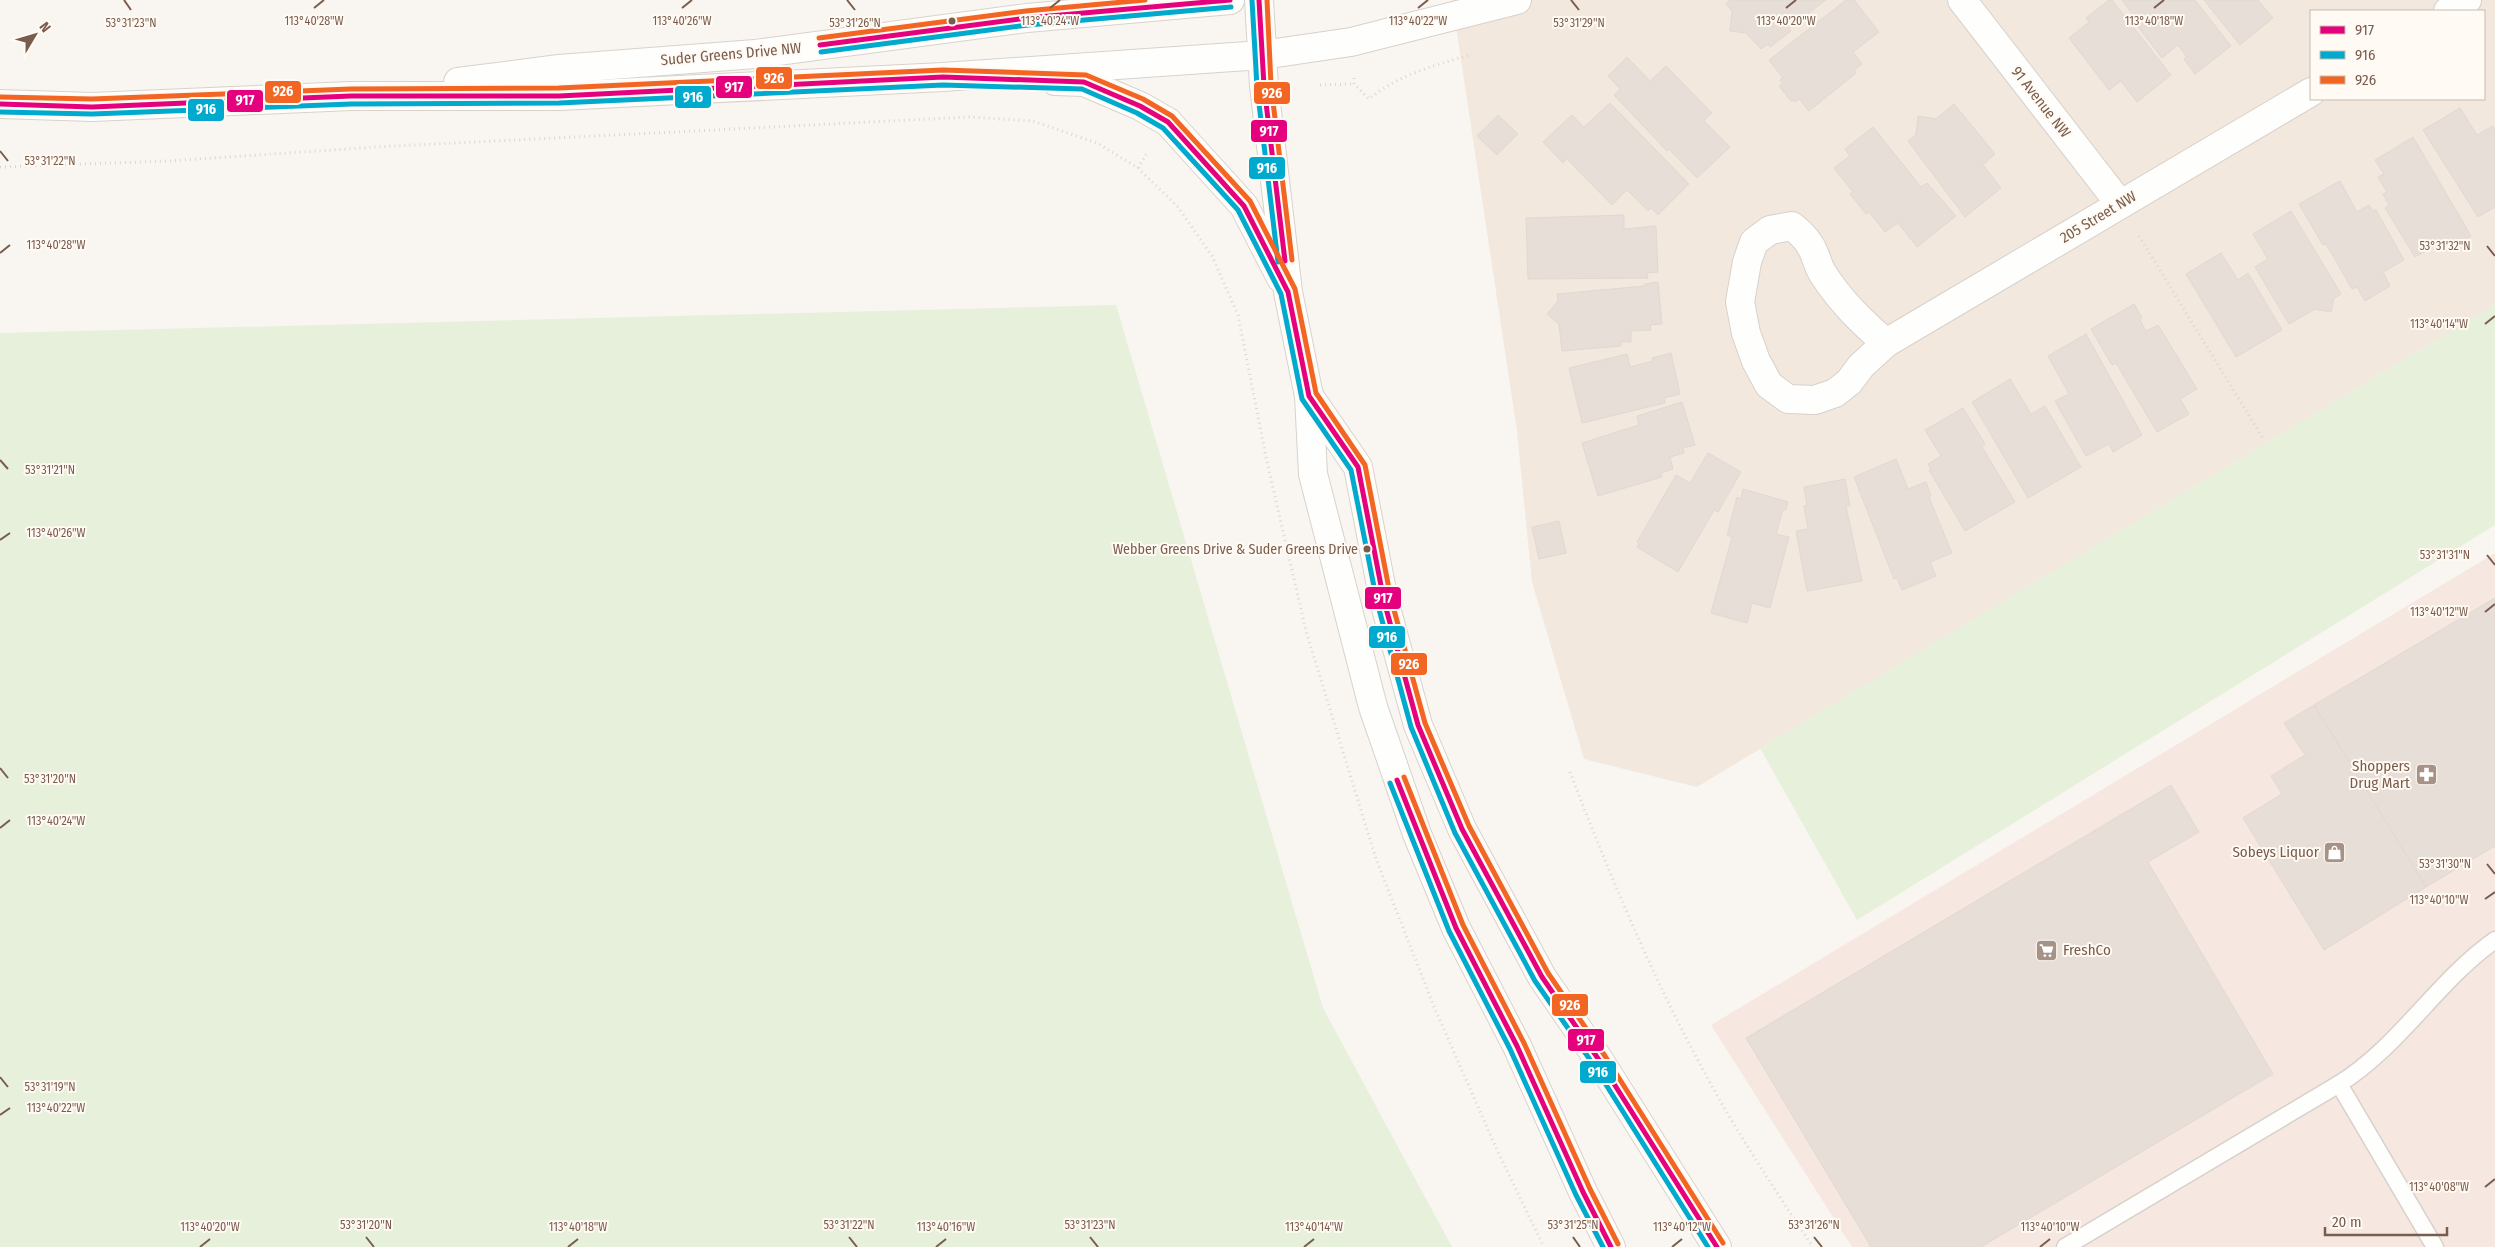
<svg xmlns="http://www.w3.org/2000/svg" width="2495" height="1247" font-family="'Fira Sans Condensed',sans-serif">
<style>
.residential{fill:#f2e8de;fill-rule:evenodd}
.commercial{fill:#f6e8e1}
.green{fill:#e7f0db}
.building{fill:#e6ded7;stroke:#e2d8d2}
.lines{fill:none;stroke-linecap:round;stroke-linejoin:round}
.lane-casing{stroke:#d7d1cb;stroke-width:19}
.street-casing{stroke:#d7d1cb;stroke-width:30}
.secondary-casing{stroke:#d9d2cb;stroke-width:30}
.path{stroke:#dcd5d0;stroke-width:3;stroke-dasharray:1 4;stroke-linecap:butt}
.lane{stroke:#fefefd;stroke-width:16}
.street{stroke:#fefefd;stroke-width:28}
.secondary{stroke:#fefefd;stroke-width:28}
.bus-1-casing{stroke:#fffaf3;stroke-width:9}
.bus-2-casing{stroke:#fffaf3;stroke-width:9}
.bus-3-casing{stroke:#fffaf3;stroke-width:9}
.bus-1{stroke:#e5007d;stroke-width:5}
.bus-2{stroke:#00a9ce;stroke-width:5}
.bus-3{stroke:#f26522;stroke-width:5}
.ticks{fill:none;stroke:#7a5c4d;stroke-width:2}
.bus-dot{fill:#7a5c4d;stroke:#fffaf3;stroke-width:2}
.labels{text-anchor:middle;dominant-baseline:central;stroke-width:4;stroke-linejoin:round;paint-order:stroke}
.bus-label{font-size:14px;fill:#7a5c4d;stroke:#fffaf3;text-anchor:end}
.street-label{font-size:15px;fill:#7a5c4d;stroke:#fffaf3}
.poi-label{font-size:15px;fill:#7a5c4d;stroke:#fffaf3;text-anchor:end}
.ticks-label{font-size:12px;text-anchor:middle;fill:#7a5c4d;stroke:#fffaf3;stroke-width:4;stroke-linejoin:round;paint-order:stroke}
.line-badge{stroke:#fffaf3;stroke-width:2}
.badge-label{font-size:14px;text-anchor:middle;font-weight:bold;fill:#fff}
</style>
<rect width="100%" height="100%" fill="#f9f5f0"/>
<path class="residential" d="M1452 0H2495V305L1697 787 1584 759 1532 582 1517 431ZM2311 11H2484V99H2311Z"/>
<path class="commercial" d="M2495 553V1247H1852L1711 1025Z"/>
<g class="green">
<path d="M1116 305 1323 1008 1452 1247H0V333Z"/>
<path d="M2495 305V525L1857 920 1760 748Z"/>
</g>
<g class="building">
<path d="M1730 0H1826L1789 28 1791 31 1770 47 1768 44 1761 49 1746 33 1730 31 1732 11 1726 4Z"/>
<path d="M1846 0H1854L1879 32 1853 52 1862 64 1854 70 1856 73 1809 111 1799 99 1795 102 1793 100 1791 101 1779 86 1783 84 1780 80 1783 78 1769 60Z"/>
<path d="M2109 0H2112L2171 75 2137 102 2121 81 2109 90 2069 38 2089 22 2086 18Z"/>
<path d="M2122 0H2195L2231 46 2195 74 2184 59 2187 57 2178 45 2162 58 2136 24 2138 22Z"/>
<path d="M2204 0H2258L2273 18 2240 45Z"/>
<path d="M1627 57 1650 81 1666 66 1712 113 1704 121 1730 147 1697 178 1669 149 1667 151 1614 95 1620 89 1608 76Z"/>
<path d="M1610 103 1689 184 1658 215 1651 208 1648 211 1627 190 1612 205 1567 159 1563 163 1543 142 1572 115 1584 127Z"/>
<path d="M1954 104 1995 154 1983 165 2001 188 1965 217 1908 141 1916 135 1918 116 1936 119Z"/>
<path d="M2460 108 2477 135 2493 126 2495 129V207L2478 217 2423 130Z"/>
<path d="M1498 115 1518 134 1497 155 1477 136Z"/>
<path d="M1873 127 1921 187 1927 183 1956 216 1917 247 1898 223 1885 232 1869 212 1866 214 1850 194 1853 192 1834 168 1850 156 1845 149Z"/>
<path d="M2413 137 2471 236 2445 252 2439 243 2415 257 2385 208 2389 205 2383 194 2387 192 2378 177 2384 174 2375 160Z"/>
<path d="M2340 181 2357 212 2369 205 2373 211 2376 210 2404 260 2383 272 2390 286 2365 301 2357 287 2352 289 2326 244 2323 245 2299 204Z"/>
<path d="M2291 211 2341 294 2334 298 2331 312 2315 309 2289 324 2255 267 2268 259 2253 234Z"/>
<path d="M1624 215V229L1656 226 1658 272 1647 273 1648 278 1528 279 1526 218Z"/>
<path d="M2221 253 2238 280 2248 273 2282 330 2236 357 2186 274Z"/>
<path d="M1658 282 1662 324 1650 325 1651 330 1631 331V342H1621V346L1562 351 1559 324 1547 314 1558 301 1557 294 1645 286V284Z"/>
<path d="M2134 304 2142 318 2140 320 2146 331 2158 325 2197 389 2180 399 2189 414 2157 432 2116 363 2112 365 2091 329Z"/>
<path d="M2086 334 2142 435 2113 452 2109 444 2086 456 2055 401 2069 394 2048 356Z"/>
<path d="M1671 353 1680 394 1664 398 1665 403 1582 423 1569 368 1627 354 1630 367 1653 361 1652 358Z"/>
<path d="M2010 379 2031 414 2045 406 2081 467 2028 498 1972 402Z"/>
<path d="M1682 402 1695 445 1683 448 1684 453 1670 457 1673 469 1661 473 1662 477 1598 496 1582 443 1639 425 1637 416Z"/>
<path d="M1963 408 1985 444 1982 447 2015 502 1965 531 1929 470 1931 469 1928 464 1941 456 1925 430Z"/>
<path d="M1708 453 1741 472 1718 512 1714 510 1678 572 1637 547 1639 544 1637 542 1676 475 1690 483Z"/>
<path d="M1896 459 1908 489 1926 482 1931 496 1929 497 1952 553 1930 562 1936 576 1902 590 1897 578 1894 579 1854 477Z"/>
<path d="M1845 479 1850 506H1846L1862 581 1807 591 1796 531 1808 529 1804 506 1807 505 1804 487Z"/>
<path d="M1743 489 1788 502 1786 510 1783 509 1776 534 1789 537 1770 608 1752 603 1747 623 1711 613 1732 537 1727 535 1737 497 1741 499Z"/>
<path d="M1559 521 1566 553 1539 559 1532 527Z"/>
<path d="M2495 598V846L2426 887 2314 705Z"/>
<path d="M2314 705 2426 887 2324 950 2243 818 2282 794 2271 776 2305 755 2284 723Z"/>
<path d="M2171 785 2199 832 2148 862 2273 1074 1981 1247H1871L1746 1038Z"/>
</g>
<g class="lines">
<defs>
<g id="lane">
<path d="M2339 1084C2400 1046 2437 981 2495 940"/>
<path d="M2065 1247 2339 1084 2435 1247"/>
</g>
<g id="street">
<path d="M1962 0 2120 204"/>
<path d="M2448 11 2467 0"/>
<path d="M1262 55 1351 42 1517 0"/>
<path d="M1792 226C1801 233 1810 242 1814 253 1817 260 1819 268 1823 274 1841 302 1862 322 1886 343L1861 366 1849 382 1835 393 1815 400 1788 399 1769 385 1756 361 1746 333 1740 302 1747 262 1754 242 1770 230Z"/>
<path d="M1886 343 2311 92"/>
</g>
<g id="secondary">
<path d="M1259 0 1264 86 1288 292 1309 396 1313 474 1373 707 1417 834 1456 928 1517 1046 1583 1192 1611 1247"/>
<path d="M1055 81 1084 82 1140 106 1168 122 1244 206 1281 278"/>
<path d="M458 82 559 69 755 54 1027 18 1230 0"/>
<path d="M0 104 92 107 351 96H559L943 77 1262 55"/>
<path d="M1309 396 1358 467 1384 601 1418 725 1462 829 1542 977 1599 1060 1717 1247"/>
</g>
</defs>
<use href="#lane" class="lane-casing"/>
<use href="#street" class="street-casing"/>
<use href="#secondary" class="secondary-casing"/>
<g class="path">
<path d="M1354 78V84L1369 99C1398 75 1433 66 1469 55"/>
<path d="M1320 85 1354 84"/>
<path d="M0 167 169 161 376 147 970 117 1033 121 1097 143 1138 168 1178 207 1212 256 1238 315 1267 462 1306 631 1376 859 1435 1009 1497 1150 1544 1247"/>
<path d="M1138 168 1148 151"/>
<path d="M2139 236 2264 440"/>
<path d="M1570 772C1615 889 1665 1007 1729 1116 1756 1161 1784 1204 1813 1247"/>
</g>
<use href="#lane" class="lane"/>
<use href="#street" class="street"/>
<use href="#secondary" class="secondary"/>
<defs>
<g id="bus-1">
<path d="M1259 0 1264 86 1285 261"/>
<path d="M820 45 1027 18 1230 0"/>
<path d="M0 104 92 107 351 96H559L943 77 1084 82 1140 106 1168 122 1244 206 1288 292 1309 396 1358 467 1384 601 1418 725 1462 829 1542 977 1599 1060 1717 1247"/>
<path d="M1397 780 1456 928 1517 1046 1583 1192 1611 1247"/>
</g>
<g id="bus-2">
<path d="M1252 0 1257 87 1278 262"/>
<path d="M821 52 1028 25 1231 7"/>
<path d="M0 112 92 114 351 104 559 103 943 85 1082 89 1137 113 1163 128 1238 210 1281 294 1302 399 1351 470 1377 602 1411 727 1455 833 1535 981 1593 1064 1708 1247"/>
<path d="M1390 783 1449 931 1510 1049 1576 1195 1603 1247"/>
</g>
<g id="bus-3">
<path d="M1267 0 1271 85 1292 260"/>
<path d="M819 38 1026 11 1145 0"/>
<path d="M0 97 92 99 351 89 559 88 943 70 1086 75 1143 99 1172 116 1250 201 1295 289 1316 393 1365 465 1391 599 1425 723 1469 826 1548 973 1605 1056 1723 1243"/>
<path d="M1404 777 1463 925 1524 1043 1590 1189 1618 1244"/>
</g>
</defs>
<use href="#bus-1" class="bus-1-casing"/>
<use href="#bus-2" class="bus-2-casing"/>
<use href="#bus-3" class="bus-3-casing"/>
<use href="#bus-1" class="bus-1"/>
<use href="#bus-2" class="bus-2"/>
<use href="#bus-3" class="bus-3"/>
</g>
<path class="ticks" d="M124 0 131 10M847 0 855 10M1571 0 1579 10M314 8 324 0M682 8 692 0M1050 8 1060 0M1418 8 1428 0M1786 8 1796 0M2154 8 2164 0M0 151 8 161M2487 246 2495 256M0 253 10 245M2485 324 2495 316M0 460 8 469M0 540 10 533M2487 555 2495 565M2485 612 2495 604M0 768 8 778M0 828 10 820M2487 864 2495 874M2485 899 2495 892M0 1077 8 1087M0 1115 10 1108M2485 1187 2495 1179M366 1237 374 1247M849 1237 857 1247M1090 1237 1098 1247M1573 1237 1580 1247M1814 1237 1822 1247M200 1247 210 1239M568 1247 578 1239M936 1247 946 1239M1304 1247 1314 1239M1672 1247 1682 1239M2040 1247 2050 1239"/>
<defs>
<symbol id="pharmacy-square" viewBox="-11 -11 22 22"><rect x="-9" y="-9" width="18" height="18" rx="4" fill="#a69286" stroke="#fffaf3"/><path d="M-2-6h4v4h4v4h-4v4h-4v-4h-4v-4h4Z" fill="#fff"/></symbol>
<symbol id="shop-square" viewBox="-11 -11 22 22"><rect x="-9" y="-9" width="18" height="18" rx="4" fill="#a69286" stroke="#fffaf3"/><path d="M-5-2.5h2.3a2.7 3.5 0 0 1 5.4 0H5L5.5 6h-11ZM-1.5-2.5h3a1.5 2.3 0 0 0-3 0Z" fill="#fff"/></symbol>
<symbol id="supermarket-square" viewBox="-11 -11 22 22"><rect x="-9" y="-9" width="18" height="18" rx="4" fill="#a69286" stroke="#fffaf3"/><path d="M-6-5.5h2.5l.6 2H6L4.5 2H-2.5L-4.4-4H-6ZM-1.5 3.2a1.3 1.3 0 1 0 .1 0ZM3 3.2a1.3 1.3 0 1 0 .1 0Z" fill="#fff"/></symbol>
</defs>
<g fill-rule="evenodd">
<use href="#pharmacy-square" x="2414" y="762" width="25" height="25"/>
<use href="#shop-square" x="2322" y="840" width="25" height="25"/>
<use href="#supermarket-square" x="2034" y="938" width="25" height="25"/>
</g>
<g class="bus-dot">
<circle cx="952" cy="21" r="4.5"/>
<circle cx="1367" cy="549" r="4.5"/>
</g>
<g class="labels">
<g class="bus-label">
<text x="1358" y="549">Webber Greens Drive &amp; Suder Greens Drive</text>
</g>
<g class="street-label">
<text transform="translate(731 54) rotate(-5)">Suder Greens Drive NW</text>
<text transform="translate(2041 102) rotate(52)">91 Avenue NW</text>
<text transform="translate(2098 217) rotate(-31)">205 Street NW</text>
</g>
<g class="poi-label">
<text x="2410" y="766">Shoppers<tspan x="2410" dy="17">Drug Mart</tspan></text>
<text x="2319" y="852">Sobeys Liquor</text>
<text x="2063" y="950" text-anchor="start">FreshCo</text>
</g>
</g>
<g class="ticks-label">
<text x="314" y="25">113°40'28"W</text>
<text x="682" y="25">113°40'26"W</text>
<text x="1050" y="25">113°40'24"W</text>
<text x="1418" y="25">113°40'22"W</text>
<text x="1786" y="25">113°40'20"W</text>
<text x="2154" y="25">113°40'18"W</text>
<text x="1579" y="27">53°31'29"N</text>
<text x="131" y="27">53°31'23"N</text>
<text x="855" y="27">53°31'26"N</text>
<text x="50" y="165">53°31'22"N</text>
<text x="56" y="249">113°40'28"W</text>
<text x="2445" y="250">53°31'32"N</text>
<text x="2439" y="328">113°40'14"W</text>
<text x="50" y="474">53°31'21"N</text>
<text x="56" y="537">113°40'26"W</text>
<text x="2445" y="559">53°31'31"N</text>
<text x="2439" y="616">113°40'12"W</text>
<text x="50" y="783">53°31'20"N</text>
<text x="56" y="825">113°40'24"W</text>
<text x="2445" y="868">53°31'30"N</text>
<text x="2439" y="904">113°40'10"W</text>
<text x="50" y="1091">53°31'19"N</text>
<text x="56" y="1112">113°40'22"W</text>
<text x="2439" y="1191">113°40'08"W</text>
<text x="366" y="1229">53°31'20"N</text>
<text x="849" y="1229">53°31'22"N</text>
<text x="1090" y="1229">53°31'23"N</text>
<text x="1573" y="1229">53°31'25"N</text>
<text x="1814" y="1229">53°31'26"N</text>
<text x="210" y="1231">113°40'20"W</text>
<text x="578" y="1231">113°40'18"W</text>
<text x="946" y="1231">113°40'16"W</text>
<text x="1314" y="1231">113°40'14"W</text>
<text x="1682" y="1231">113°40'12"W</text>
<text x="2050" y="1231">113°40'10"W</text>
</g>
<g class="line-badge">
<rect x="755" y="66" width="38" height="24" rx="5" fill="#f26522"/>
<rect x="715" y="75" width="38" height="24" rx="5" fill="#e5007d"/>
<rect x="264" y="80" width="38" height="24" rx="5" fill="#f26522"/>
<rect x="1253" y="81" width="38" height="24" rx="5" fill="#f26522"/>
<rect x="674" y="85" width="38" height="24" rx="5" fill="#00a9ce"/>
<rect x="226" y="89" width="38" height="24" rx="5" fill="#e5007d"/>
<rect x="187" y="98" width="38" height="24" rx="5" fill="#00a9ce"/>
<rect x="1250" y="119" width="38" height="24" rx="5" fill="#e5007d"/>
<rect x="1248" y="156" width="38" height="24" rx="5" fill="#00a9ce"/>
<rect x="1364" y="586" width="38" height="24" rx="5" fill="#e5007d"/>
<rect x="1368" y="625" width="38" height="24" rx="5" fill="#00a9ce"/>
<rect x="1390" y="652" width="38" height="24" rx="5" fill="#f26522"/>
<rect x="1551" y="993" width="38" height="24" rx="5" fill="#f26522"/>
<rect x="1567" y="1028" width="38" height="24" rx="5" fill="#e5007d"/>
<rect x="1579" y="1060" width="38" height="24" rx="5" fill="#00a9ce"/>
</g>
<g class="badge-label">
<text x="774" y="83">926</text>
<text x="734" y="92">917</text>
<text x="283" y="96">926</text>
<text x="1272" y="98">926</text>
<text x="693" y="102">916</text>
<text x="245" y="105">917</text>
<text x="206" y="114">916</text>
<text x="1269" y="136">917</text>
<text x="1267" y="173">916</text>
<text x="1383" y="603">917</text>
<text x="1387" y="642">916</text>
<text x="1409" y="669">926</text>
<text x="1570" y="1010">926</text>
<text x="1586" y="1045">917</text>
<text x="1598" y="1077">916</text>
</g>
<rect x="2310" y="10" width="175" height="90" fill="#fffaf3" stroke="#cabbb1"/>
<rect x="2320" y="26" width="25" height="8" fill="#e5007d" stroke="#cabbb1"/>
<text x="2355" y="35" font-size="15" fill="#7a5c4d">917</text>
<rect x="2320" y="51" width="25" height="8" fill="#00a9ce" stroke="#cabbb1"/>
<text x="2355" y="60" font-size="15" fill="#7a5c4d">916</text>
<rect x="2320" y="76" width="25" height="8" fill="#f26522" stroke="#cabbb1"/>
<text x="2355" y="85" font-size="15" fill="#7a5c4d">926</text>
<g transform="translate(35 35) rotate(52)" stroke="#fffaf3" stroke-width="4" paint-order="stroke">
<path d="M0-4L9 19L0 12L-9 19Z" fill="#7a5c4d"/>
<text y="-8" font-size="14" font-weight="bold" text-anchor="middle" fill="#7a5c4d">N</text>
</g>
<path d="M2325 1227v8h122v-8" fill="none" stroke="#7a5c4d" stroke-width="2.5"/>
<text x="2332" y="1227" font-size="15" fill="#7a5c4d" stroke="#fffaf3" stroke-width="4" paint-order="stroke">20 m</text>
</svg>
